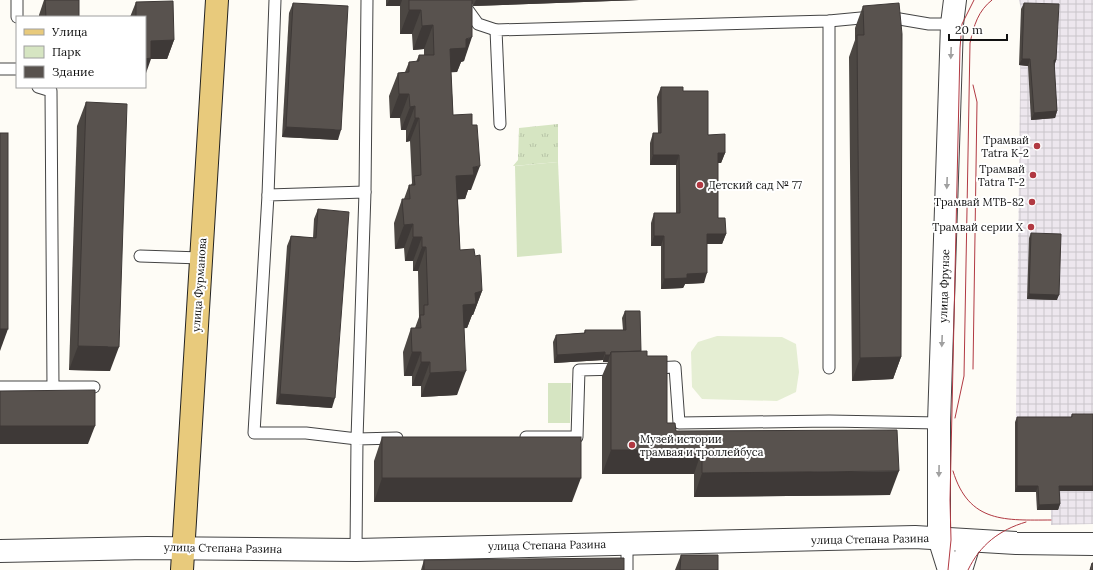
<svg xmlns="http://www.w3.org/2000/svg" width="1093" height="570" font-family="Lora,serif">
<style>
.industrial{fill:url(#industrial-grid)}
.grass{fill:url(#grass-tufts)}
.park{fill:#d6e5c2}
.pitch{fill:#e5eed3}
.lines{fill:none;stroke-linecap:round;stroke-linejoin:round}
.service-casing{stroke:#444;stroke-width:13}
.minor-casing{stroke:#444;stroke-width:24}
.tertiary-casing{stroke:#444;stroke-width:24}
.primary-casing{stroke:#222;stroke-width:24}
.service{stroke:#fff;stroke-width:11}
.minor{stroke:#fff;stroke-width:22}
.tertiary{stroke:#fff;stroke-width:22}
.primary{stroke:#e8ca7c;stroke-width:22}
.tram{stroke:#b13942;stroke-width:1}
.wall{fill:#4c4743}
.shaded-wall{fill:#3e3937}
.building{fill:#58524e;stroke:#3e3937}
.oneway{fill:#a0a0a0}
.poi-dot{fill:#b13942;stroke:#fff;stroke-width:1.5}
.labels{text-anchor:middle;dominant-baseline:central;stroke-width:4;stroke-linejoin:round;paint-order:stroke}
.poi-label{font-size:11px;fill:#111;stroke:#fff;text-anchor:end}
.street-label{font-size:11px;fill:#111;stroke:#fff}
</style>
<defs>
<pattern id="industrial-grid" width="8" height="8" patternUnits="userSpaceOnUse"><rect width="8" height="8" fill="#ede7ee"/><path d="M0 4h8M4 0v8" fill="none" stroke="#cac5cb"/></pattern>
<pattern id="grass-tufts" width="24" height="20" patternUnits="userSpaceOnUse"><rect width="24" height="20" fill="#d6e5c2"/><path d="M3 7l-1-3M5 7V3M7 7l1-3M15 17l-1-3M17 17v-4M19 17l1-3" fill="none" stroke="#b7c3a6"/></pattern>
</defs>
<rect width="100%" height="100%" fill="#fefcf6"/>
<path class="industrial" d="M1019 0H1093V524L1051 525V510H1037L1036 492H1015L1021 9Z"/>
<path class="grass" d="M558 124V162L513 166 518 160 519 128Z"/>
<g class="park">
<path d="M558 162 562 253 517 257 515 166Z"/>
<path d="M548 383H571L570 423H548Z"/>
</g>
<path class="pitch" d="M717 336 782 337 796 344 799 372 796 392 777 401 702 399 692 387 691 352 698 342Z"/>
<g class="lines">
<defs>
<g id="service">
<path d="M17 0V17"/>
<path d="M465 6 478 24 496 30"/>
<path d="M0 69H17"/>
<path d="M38 87 51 91 53 387"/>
<path d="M500 124 496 30 829 21 882 16 929 24H952"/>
<path d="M365 192 357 439 306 433H254L268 195Z"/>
<path d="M365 192 367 0"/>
<path d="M268 195 275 0"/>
<path d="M140 256 201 258"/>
<path d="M653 368 675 367 679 423 829 421 939 423"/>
<path d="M829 368V21"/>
<path d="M0 387H94"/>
<path d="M526 437H577L579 370 620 369"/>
<path d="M356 550 357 439 397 438"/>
<path d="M627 570V543"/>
</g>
<g id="minor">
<path d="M939 538 949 570"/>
<path d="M961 570 970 541"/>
</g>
<g id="tertiary">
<path d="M939 538V423L952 24 955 0"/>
<path d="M0 551 147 548 356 550 915 537 1016 543 1093 544"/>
</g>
<path id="primary" d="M182 570 217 0"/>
</defs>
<use href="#service" class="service-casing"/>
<use href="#minor" class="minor-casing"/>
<use href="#tertiary" class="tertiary-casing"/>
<use href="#primary" class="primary-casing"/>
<use href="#service" class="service"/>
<use href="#minor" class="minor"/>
<use href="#tertiary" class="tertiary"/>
<use href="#primary" class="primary"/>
<g class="tram">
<path d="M973 85 977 102 973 369"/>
<path d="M955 418 964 376 970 43C974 25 978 11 992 0"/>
<path d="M953 471C969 524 1006 520 1051 520"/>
<path d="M948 570 951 540 950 500 960 48 962 24 974 0"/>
<path d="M968 570C980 545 999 530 1026 522"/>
</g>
</g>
<g class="wall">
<path d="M44 0H79V17H39V15Z"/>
<path d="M386 0H639L473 6 472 4 464 61 461 62 457 72H451L453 115 471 190H468L465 199H458L460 250 475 256 482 291 473 315H472L467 328H464L457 395 421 397V386H412V376H404L403 352 411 328H415L419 317 418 271H413V261H405L404 248 395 249 394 223 402 199H404L409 185H411L412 183 410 141 406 142V130H401L400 118H390L389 96 398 73 405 72 409 62H416L419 55H424V49L413 50 412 34H400V6H386Z"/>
<path d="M136 2 174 40 167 59H151L145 17H130Z"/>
<path d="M293 3 338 140 282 137 289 13Z"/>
<path d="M1024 3 1056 60 1054 66 1057 111 1055 118 1031 120 1028 66 1019 65 1021 9Z"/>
<path d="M863 6 901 357 893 379 852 381 849 57 855 40V28Z"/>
<path d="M661 87 683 91 708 135 725 153 721 163H718V218L726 234 722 244H707L704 283 685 284 683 288 661 289V246H651V223L654 213H676V165H650V143L653 133H658L657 97Z"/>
<path d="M86 102 110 371 69 370 77 126Z"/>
<path d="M318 209 332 408 276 404 287 246 291 236 313 238 314 219Z"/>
<path d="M1031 233 1057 300 1027 299 1029 238Z"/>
<path d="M625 311 641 351 647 356 667 423 676 431 890 495 694 497V474H602V376L608 362H603V360L554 363 553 342 556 335 584 333 585 330H623L622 318Z"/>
<path d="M1072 414H1093V491H1059L1060 504 1058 510H1037L1036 492H1015V422L1017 417H1071Z"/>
<path d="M382 437 572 502H374V461Z"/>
<path d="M681 555 718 570H675Z"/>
<path d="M424 560 624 570H421Z"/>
</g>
<g class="shaded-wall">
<path d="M389 0H402L400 6H386Z"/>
<path d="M476 0H639L473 6Z"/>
<path d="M409 10H421L412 34H400Z"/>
<path d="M433 25 424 49 413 50 422 26Z"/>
<path d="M472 37 464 61 461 62 457 72 441 73 450 49 466 39Z"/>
<path d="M174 40 167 59H151L145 76V57L151 41Z"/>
<path d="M1022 59H1030L1028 66 1019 65Z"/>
<path d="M1054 60H1056L1054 67Z"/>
<path d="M399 94H409L400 118H390Z"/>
<path d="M415 106 406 130H401L410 107Z"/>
<path d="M1057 111 1055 118 1031 120 1034 113Z"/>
<path d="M415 118H419L410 141 406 142Z"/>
<path d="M286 127 341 130 338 140 282 137Z"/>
<path d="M718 153H725L721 163H715Z"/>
<path d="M653 155H679L676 165H650Z"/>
<path d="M480 166 471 190H468L465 199 448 200 456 176 473 167Z"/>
<path d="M413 224 404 248 395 249 404 225Z"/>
<path d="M707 234H726L722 244H703Z"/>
<path d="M654 236H664L661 246H651Z"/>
<path d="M413 237H422L413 261H405Z"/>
<path d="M422 247H426L418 271H413Z"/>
<path d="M707 273 704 283 685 284 683 288 661 289 664 279 687 274Z"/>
<path d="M482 291 473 315H472L467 328 454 329 463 305 475 293Z"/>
<path d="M1029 294 1059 295 1057 300 1027 299Z"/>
<path d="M0 329H8L0 351Z"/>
<path d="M78 346 119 347 110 371 69 370Z"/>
<path d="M412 352H421L412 376H404Z"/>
<path d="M605 352 603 360 554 363 557 355Z"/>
<path d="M605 355H610L608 362H603Z"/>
<path d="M901 357 893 379 852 381 860 358Z"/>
<path d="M421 362H430L421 386H412Z"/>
<path d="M466 371 457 395 421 397 430 373Z"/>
<path d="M280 394 335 398 332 408 276 404Z"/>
<path d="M0 426H95L88 444H0Z"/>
<path d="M611 450H702L694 474H602Z"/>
<path d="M899 471 890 495 694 497 702 473Z"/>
<path d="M382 478H581L572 502H374Z"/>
<path d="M1017 486H1038L1036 492H1015Z"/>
<path d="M1059 486H1093V491H1057Z"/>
<path d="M1060 504 1058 510H1037L1039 505Z"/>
</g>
<g class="building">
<path d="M45 0H79V17H46Z"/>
<path d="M409 0H472V37L466 39V48L450 49 453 115 472 114V125H477L480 166 473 167 474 175 456 176 460 250 474 249 475 256 480 255 481 272 482 291 475 293 476 304 463 305 466 371 430 373V362H421V352H412L411 328H421L420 315H424V305H428L426 247H422V237H413V224L404 225 402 199H410L409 185H415L414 176 421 175 419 118H415V106L410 107 409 94H399L398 73 409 72V62L419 61V55H434L433 25 422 26 421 10H409Z"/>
<path d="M173 1 174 40 151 41V58L145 59V17H136V2Z"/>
<path d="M293 3 348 6 341 130 286 127Z"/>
<path d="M899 3 902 34 901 357 860 358 857 35H864L863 6Z"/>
<path d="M1024 3 1059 4 1056 60H1054L1057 111 1034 113 1030 59H1022Z"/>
<path d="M661 87H683V91H708V135L725 134V153H718V218H725L726 234H707V273L687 274V278L664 279V236H654V213H680L679 155H653V133H661Z"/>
<path d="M86 102 127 104 119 347 78 346Z"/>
<rect x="0" y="133" width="8" height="196"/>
<path d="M318 209 349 212 335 398 280 394 291 236 316 238Z"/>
<path d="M1031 233 1061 234 1059 295 1029 294Z"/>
<path d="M625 311H640L641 351 611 352 610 355H605V352L557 355 556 335 585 333V330H626Z"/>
<path d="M647 351V356H667V423H675L676 431 897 430 899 471 702 473V450H611V352Z"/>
<path d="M95 390V426H0V391Z"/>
<path d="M1072 414H1093V486H1059L1060 504 1039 505 1038 486H1017V417H1072Z"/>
<rect x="382" y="437" width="199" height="41"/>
<path d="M681 555H718V570H680Z"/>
<path d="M624 558V570H424V560Z"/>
<path d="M1092 563H1093V570H1090Z"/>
</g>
<defs><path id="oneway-solid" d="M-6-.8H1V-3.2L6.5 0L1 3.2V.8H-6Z"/></defs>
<g class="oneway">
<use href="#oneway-solid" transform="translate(951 53) rotate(92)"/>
<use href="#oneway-solid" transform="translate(947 183) rotate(92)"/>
<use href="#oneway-solid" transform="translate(942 341) rotate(92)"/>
<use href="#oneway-solid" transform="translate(939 471) rotate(91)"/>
</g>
<g class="poi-dot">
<circle cx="1037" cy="146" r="4"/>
<circle cx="1033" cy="175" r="4"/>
<circle cx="700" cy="185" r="4"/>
<circle cx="1032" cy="202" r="4"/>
<circle cx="1031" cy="227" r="4"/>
<circle cx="632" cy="445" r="4"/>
</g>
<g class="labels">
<g class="poi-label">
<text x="1029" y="140">Трамвай<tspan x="1029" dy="13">Tatra K-2</tspan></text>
<text x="1025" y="169">Трамвай<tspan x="1025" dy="13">Tatra T-2</tspan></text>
<text x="708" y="185" text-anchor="start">Детский сад № 77</text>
<text x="1024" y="202">Трамвай МТВ-82</text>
<text x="1023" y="227">Трамвай серии X</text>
<text x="640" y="439" text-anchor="start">Музей истории<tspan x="640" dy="13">трамвая и троллейбуса</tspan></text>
</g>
<g class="street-label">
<text transform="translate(199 285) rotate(-86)">улица Фурманова</text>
<text transform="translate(944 286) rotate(-88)">улица Фрунзе</text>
<text transform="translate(870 539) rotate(-1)">улица Степана Разина</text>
<text transform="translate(547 545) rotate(-1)">улица Степана Разина</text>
<text transform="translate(223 548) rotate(1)">улица Степана Разина</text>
</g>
</g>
<rect x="16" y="16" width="130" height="72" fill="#ffffff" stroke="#a0a0a0"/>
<rect x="24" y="29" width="20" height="6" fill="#e8ca7c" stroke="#a0a0a0"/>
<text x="52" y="36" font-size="12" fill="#111111">Улица</text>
<rect x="24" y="46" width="20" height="12" fill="#d6e5c2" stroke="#a0a0a0"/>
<text x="52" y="56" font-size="12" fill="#111111">Парк</text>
<rect x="24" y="66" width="20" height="12" fill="#58524e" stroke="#a0a0a0"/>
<text x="52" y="76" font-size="12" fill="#111111">Здание</text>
<path d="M949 34v6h58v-6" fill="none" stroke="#111111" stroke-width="2"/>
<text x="955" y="34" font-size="12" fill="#111111" stroke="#ffffff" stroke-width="3" paint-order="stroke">20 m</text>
</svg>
